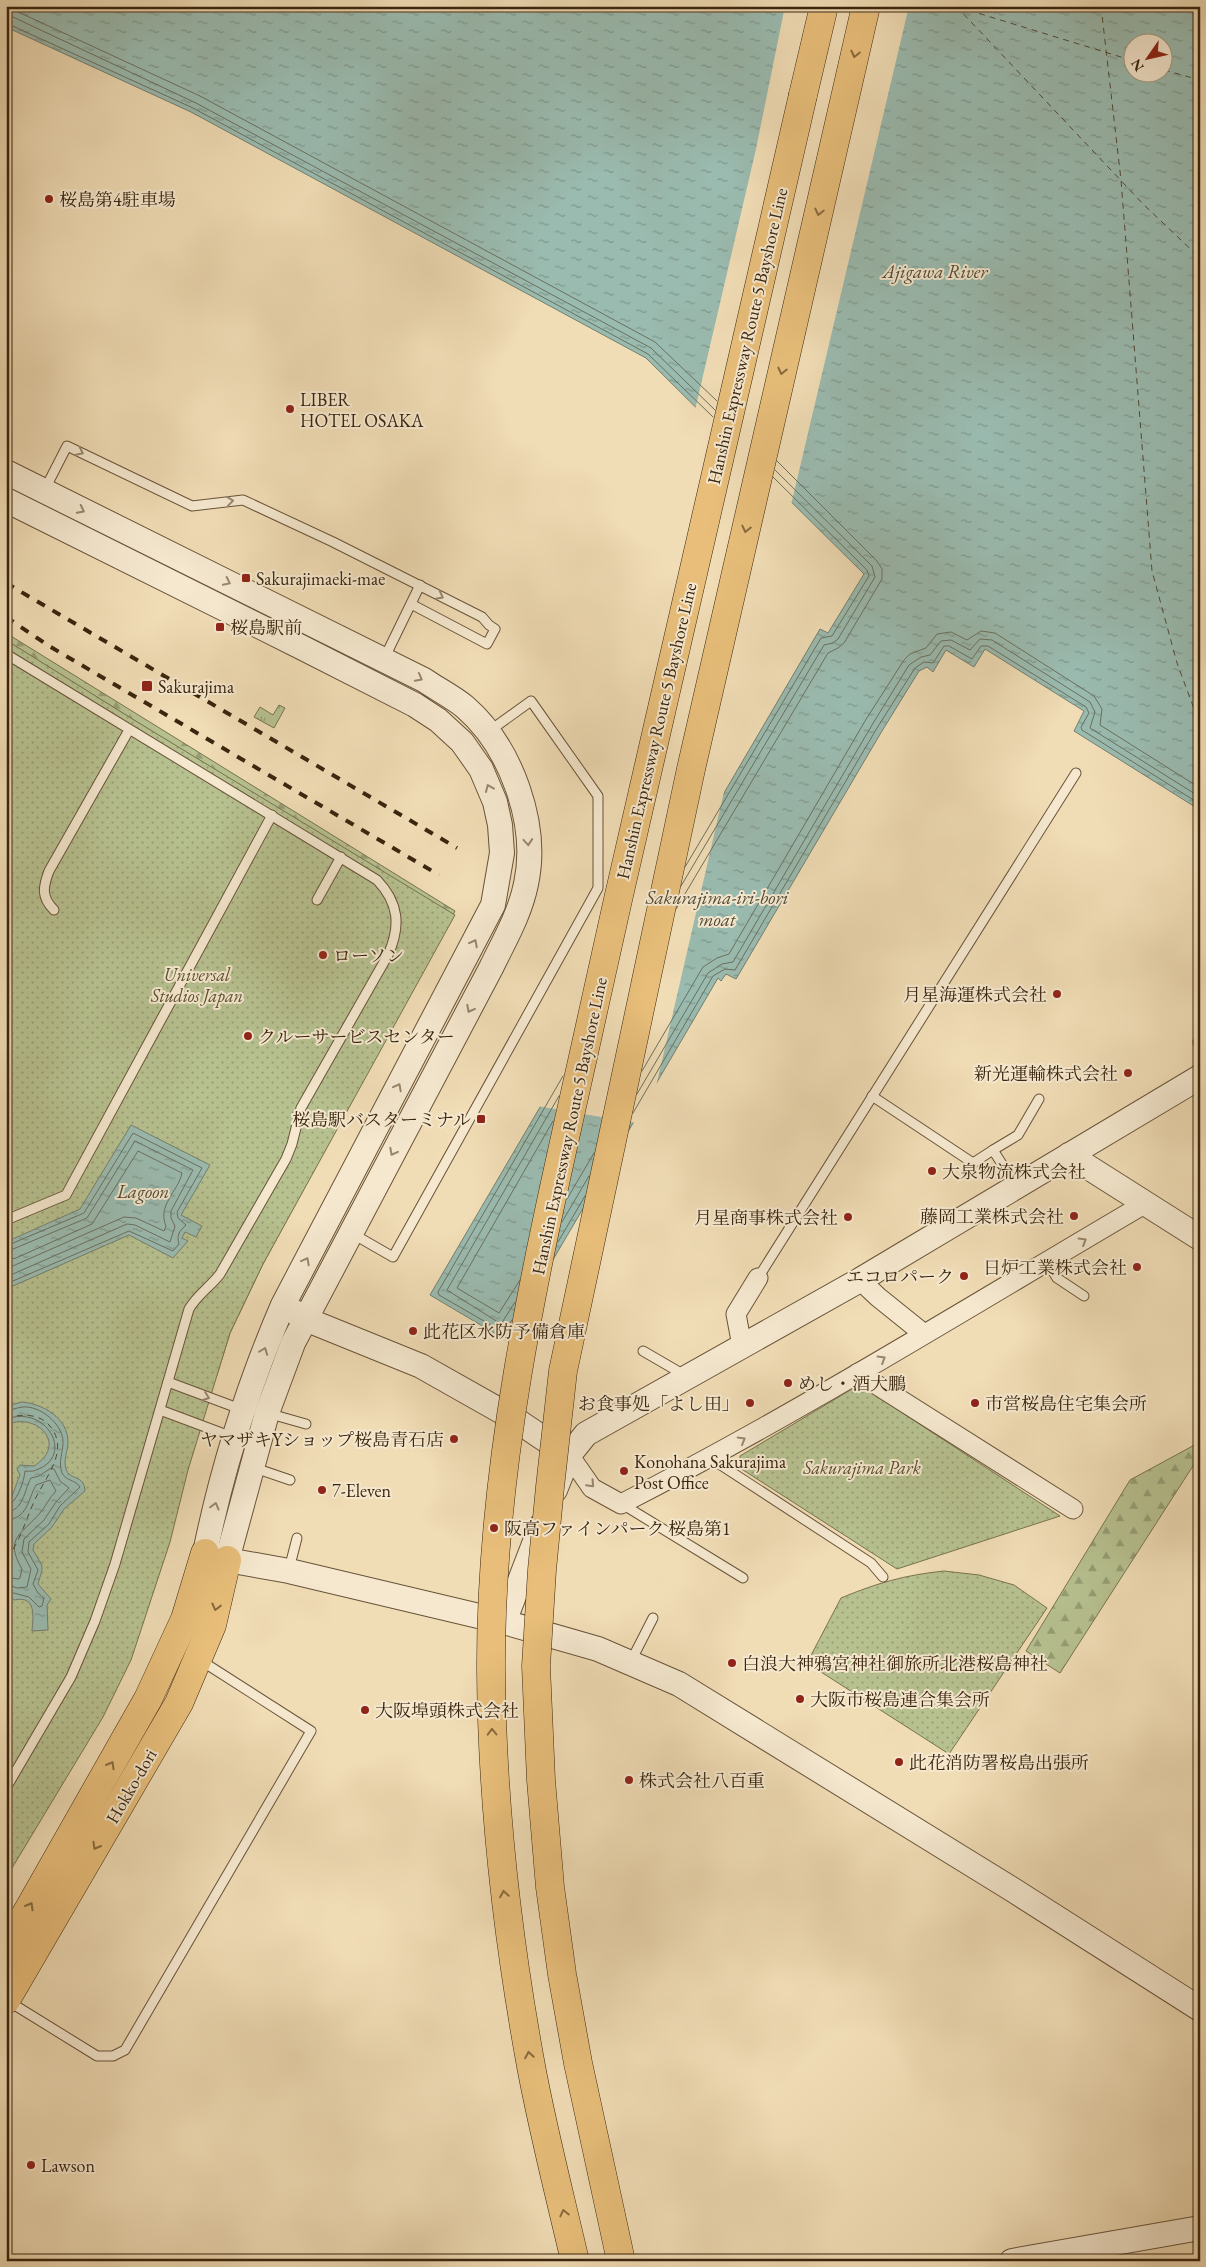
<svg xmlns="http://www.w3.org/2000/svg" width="1206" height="2267" font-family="'EB Garamond','Noto Serif JP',serif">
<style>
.grass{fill:url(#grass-tufts);stroke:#78734f}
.forest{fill:url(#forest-firs);stroke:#78734f}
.park{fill:url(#park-dots);stroke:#78734f}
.water{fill:url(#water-ripples);stroke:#747f6f;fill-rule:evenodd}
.pier{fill:#f0dcb5}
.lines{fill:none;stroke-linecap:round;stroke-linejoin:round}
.shore{stroke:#6a705f;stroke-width:1}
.ferry{stroke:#524a36;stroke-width:1;stroke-dasharray:6 5;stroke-linecap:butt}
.service-casing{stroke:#685338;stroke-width:11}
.minor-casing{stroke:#685338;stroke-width:21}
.tertiary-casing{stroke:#685338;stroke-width:26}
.primary-casing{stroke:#3a250e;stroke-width:29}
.motorway-casing{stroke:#3a250e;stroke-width:29}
.service{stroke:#f5e8cf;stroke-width:9}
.minor{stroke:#f5e8cf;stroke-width:19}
.tertiary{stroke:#f5e8cf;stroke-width:24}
.primary{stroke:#e8be7a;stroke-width:28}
.motorway{stroke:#e8be7a;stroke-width:28}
.rail{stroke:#3a250e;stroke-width:4;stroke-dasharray:9 9;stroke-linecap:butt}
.motorway-bridge-casing{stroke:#3a250e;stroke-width:29;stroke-linecap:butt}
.motorway-bridge{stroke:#e8be7a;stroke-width:28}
.oneway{stroke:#886a3f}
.oneway2{stroke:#98866e}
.poi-dot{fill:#8f2418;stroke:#f5e8cf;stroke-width:2}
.labels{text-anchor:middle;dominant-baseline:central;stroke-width:4;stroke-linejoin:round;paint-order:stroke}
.poi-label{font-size:18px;fill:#3a250e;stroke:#f5e8cf;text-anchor:start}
.street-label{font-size:18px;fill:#3a250e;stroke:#f5e8cf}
.park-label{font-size:18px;font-style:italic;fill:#594c2e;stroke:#f5e8cf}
.water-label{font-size:19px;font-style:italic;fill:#524a36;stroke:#f5e8cf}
</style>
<defs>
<pattern id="grass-tufts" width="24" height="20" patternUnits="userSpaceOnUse" patternTransform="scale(1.25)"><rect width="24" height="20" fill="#b7c190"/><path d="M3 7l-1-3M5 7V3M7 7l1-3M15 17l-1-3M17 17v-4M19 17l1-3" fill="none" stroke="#969d74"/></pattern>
<pattern id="forest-firs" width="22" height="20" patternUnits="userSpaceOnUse" patternTransform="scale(1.25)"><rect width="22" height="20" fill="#b7c190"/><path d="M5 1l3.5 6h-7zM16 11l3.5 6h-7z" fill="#969d74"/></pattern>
<pattern id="park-dots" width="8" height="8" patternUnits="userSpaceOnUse" patternTransform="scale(1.25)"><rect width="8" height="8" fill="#b7c190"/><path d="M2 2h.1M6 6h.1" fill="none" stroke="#969d74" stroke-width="1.8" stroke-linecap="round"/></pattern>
<pattern id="water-ripples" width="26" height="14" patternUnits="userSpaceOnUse" patternTransform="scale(1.25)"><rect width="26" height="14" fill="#9abbb0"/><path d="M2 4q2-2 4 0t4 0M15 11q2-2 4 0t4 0" fill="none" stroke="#7f988e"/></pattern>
</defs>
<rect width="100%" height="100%" fill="#f0dcb5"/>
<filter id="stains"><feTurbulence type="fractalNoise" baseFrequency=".004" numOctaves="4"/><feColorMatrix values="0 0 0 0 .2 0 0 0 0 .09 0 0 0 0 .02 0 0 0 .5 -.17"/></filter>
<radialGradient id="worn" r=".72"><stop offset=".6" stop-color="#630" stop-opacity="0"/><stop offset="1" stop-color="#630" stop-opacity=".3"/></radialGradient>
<path class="grass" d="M279 705 285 708 274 728 254 717 260 707 273 715Z"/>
<g class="forest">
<path d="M6 633 455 911 263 1264 230 1333 216 1378 192 1373 410 891 6 641Z"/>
<path d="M1200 1442V1455L1060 1673 1026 1651 1130 1480Z"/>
</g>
<g class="park">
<path d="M6 640 134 720 455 915 263 1264 230 1333 188 1470 170 1542 131 1660 103 1717 6 1878Z"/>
<path d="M852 1389H866L1060 1516 897 1569 740 1468V1456Z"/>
<path d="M944 1571 979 1575 1014 1585 1047 1608 949 1754 807 1663 841 1598C877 1583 905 1575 944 1571Z"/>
</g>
<g class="water">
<path d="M6 6H1200V810L1074 731 1084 711 985 649 974 667 946 650 933 672 927 667 919 671 882 731 736 979 726 974 721 981 718 978 506 1340 430 1295 820 629 828 633 864 574 646 358 191 112 6 27ZM1134 42H1164V72H1134Z"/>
<path d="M131 1125 210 1165 181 1215 202 1226 196 1237 185 1232 182 1238 188 1241 173 1258 129 1235 6 1289V1242L80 1209Z"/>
<path d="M22 1402C43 1404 68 1418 68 1442 68 1451 63 1460 66 1469 70 1481 84 1474 85 1491L64 1509 52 1527 34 1544 33 1550C44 1569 44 1563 38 1584L51 1599 47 1605 48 1630 32 1631C33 1617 37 1595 14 1600L6 1594V1502C15 1495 15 1485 20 1475L17 1469 20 1465 34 1466C69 1444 36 1411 6 1425V1406Z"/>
</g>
<g class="pier">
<path d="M785 6H909L791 505 695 410 756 149Z"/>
<path d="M726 783 655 1091 636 1123 537 1106Z"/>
</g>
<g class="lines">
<g class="shore">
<path d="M6 9 16 11 200 96 655 342 717 401"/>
<path d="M6 16 13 17 196 103 651 348 715 410"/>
<path d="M6 23 193 108 648 354 713 417"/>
<path d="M685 867 821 638 832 636 869 576 867 570 773 477"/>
<path d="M681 886 824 645 833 643 838 639 875 577 872 566 775 470"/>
<path d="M676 909 828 653 838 648 844 643 882 579V569L877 561 777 461"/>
<path d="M642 1071 703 967 717 958 729 954 865 721 904 660 910 654 926 648 937 634 951 632 967 640 981 631 995 633 1094 696 1102 709 1100 725 1200 788"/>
<path d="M637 1094 708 973 722 964 733 962 872 725 909 665 921 657 930 655 941 641 951 640 970 650 980 639 992 640 1090 702 1095 712 1090 728 1200 797"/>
<path d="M633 1113 713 976 725 969 735 970 877 728 915 668 924 662 933 663 944 646H949L972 659 981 646H988L1086 707 1089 713 1081 727 1082 730 1200 804"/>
<path d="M567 1199 594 1153"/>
<path d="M562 1222 589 1176"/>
<path d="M558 1242 585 1196"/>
<path d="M6 1246 84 1213 133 1133 202 1168 177 1212 178 1218 186 1225C180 1231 176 1234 179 1244L173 1251 129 1231 6 1284"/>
<path d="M6 1252 87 1218 135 1141 193 1170 171 1211V1218L175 1226 170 1242 135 1225 127 1224 6 1277"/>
<path d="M6 1260 16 1258 92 1224 138 1151 182 1173C178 1192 157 1205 166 1226L164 1231 136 1218 124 1217 6 1269"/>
<path d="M520 1280 499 1313 457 1288 553 1121"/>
<path d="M515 1302 501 1324 447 1290 559 1096"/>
<path d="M512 1320 505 1331 503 1332 439 1295 438 1292 563 1076"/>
<path d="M6 1411C12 1410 16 1408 22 1407 40 1405 63 1424 63 1442 63 1453 58 1462 62 1473 66 1481 76 1480 80 1487L60 1506 49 1524 29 1542 28 1552 38 1570 33 1584 38 1593 44 1598 42 1606 39 1607 29 1597 6 1591"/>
<path d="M6 1419C48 1404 75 1457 36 1470 33 1472 28 1471 25 1471 24 1481 17 1504 6 1506"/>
<path d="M6 1512C24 1511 24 1490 31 1478L39 1476 51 1468 54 1469 60 1481 69 1488 56 1502 44 1520 24 1539 22 1552 31 1569 27 1587 17 1588 6 1584"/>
<path d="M6 1520C28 1519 28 1499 36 1485L50 1480 56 1491C49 1498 46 1506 40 1513 21 1535 4 1538 22 1569L20 1578 18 1579 6 1577"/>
</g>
<g class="ferry">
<path d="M956 6 1144 205 1200 258"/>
<path d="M1101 6 1121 180 1152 571 1177 663 1193 706 1200 716"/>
<path d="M958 7 1134 61"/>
<path d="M1164 70 1200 80"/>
<path d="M6 1418C21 1414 38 1413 49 1425 72 1451 43 1479 33 1504 24 1525 20 1541 6 1560"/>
</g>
<defs>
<g id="service">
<path d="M45 489 67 446 192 506 243 500 333 542 482 617 489 625 495 629 487 644 411 604"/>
<path d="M6 654 377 880C399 903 401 926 388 955L301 1108 292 1144 286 1159 220 1274C211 1286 197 1295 189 1309L115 1564 95 1621 71 1677 6 1788"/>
<path d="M384 659 420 585"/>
<path d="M317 900 341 857"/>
<path d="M54 910C41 897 43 887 49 871L129 730"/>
<path d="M1198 1042 1200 1046"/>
<path d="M872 1096 973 1163 993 1150 1016 1186"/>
<path d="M993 1150 1018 1135 1039 1099"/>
<path d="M6 1220 66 1195 272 815"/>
<path d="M353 1234 393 1257 598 888V796L531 701 488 732"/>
<path d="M1047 1262 1057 1278 1084 1296"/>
<path d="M758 1278 1076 773"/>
<path d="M643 1351 686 1376"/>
<path d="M168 1382 243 1410"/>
<path d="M160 1410 235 1438"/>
<path d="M267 1413 306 1424"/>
<path d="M710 1458 871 1563 883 1577"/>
<path d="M252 1467 290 1480"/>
<path d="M622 1504 743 1578"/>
<path d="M289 1569 297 1538"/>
<path d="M630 1663 653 1618"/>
<path d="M8 2001 97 2056H113L125 2050 311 1731 200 1660"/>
</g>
<g id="minor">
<path d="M860 1280 878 1297 924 1334"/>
<path d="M742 1346 736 1314 758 1278"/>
<path d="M858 1373 1073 1509"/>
<path d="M569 1455 592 1488 621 1504C801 1412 972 1305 1146 1203"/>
</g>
<g id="tertiary">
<path d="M6 472 424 680C437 689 453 697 465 707 511 747 539 824 526 884 520 914 504 941 491 968L293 1343 267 1413 227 1560"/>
<path d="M6 500 301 647 415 705 438 720 462 742 481 769 495 802 500 825 502 853 493 905 283 1305C249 1384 222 1469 205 1553L227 1560 289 1571 504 1622 598 1649 679 1684 1010 1888 1200 2009"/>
<path d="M1069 1155 1200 1238"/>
<path d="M293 1311 305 1319 421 1366 513 1418 568 1455"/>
<path d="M555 1490 569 1455 586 1434 860 1280 1200 1077"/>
<path d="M504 1622 541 1526"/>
<path d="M1012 2261 1200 2228"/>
</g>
<g id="primary">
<path d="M6 1949 148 1699 185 1619 205 1553"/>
<path d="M6 2000 179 1703 212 1625 227 1560"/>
</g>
<path id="motorway" d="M803 95 824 6"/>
</defs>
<use href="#service" class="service-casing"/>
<use href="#minor" class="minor-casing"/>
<use href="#tertiary" class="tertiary-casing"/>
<use href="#primary" class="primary-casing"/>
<use href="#motorway" class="motorway-casing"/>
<use href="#service" class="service"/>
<use href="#minor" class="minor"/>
<use href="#tertiary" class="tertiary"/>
<use href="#primary" class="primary"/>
<use href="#motorway" class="motorway"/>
<g class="rail">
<path d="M6 583 457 848"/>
<path d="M6 617 49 646 439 875"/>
</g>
<defs>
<g id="motorway-bridge">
<path d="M575 2261C560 2196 543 2131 531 2066 507 1935 492 1803 491 1670 490 1443 547 1222 595 1003 662 700 733 398 803 95"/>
<path d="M621 2261 578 2063 562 1974 550 1887 541 1780 536 1666 542 1570 550 1487 563 1371 691 769 866 6"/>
</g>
</defs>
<use href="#motorway-bridge" class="motorway-bridge-casing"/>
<use href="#motorway-bridge" class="motorway-bridge"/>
</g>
<defs><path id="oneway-chevron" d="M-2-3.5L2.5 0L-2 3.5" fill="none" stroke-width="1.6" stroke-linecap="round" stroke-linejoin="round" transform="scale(1.25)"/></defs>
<g class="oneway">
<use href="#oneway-chevron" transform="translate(855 54) rotate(103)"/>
<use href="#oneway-chevron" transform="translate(819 212) rotate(103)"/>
<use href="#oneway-chevron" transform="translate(782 371) rotate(103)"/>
<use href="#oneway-chevron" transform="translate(746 529) rotate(103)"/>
<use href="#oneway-chevron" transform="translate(216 1607) rotate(104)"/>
<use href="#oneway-chevron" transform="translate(492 1732) rotate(-91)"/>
<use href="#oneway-chevron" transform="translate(111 1765) rotate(-60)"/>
<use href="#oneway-chevron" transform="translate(96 1846) rotate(120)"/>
<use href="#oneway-chevron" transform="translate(504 1894) rotate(-99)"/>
<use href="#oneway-chevron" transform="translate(30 1906) rotate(-60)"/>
<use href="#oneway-chevron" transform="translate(529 2055) rotate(-99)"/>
<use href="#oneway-chevron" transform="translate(564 2213) rotate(-103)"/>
</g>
<g class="oneway2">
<use href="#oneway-chevron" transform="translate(80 452) rotate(26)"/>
<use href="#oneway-chevron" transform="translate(230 501) rotate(-7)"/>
<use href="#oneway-chevron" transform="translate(81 510) rotate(27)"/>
<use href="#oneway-chevron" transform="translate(227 582) rotate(26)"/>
<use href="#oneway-chevron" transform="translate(440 596) rotate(27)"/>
<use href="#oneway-chevron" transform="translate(419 678) rotate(28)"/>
<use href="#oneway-chevron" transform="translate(489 788) rotate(-113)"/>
<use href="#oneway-chevron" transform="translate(528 842) rotate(85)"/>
<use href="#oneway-chevron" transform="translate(474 943) rotate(-62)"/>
<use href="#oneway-chevron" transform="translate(470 1009) rotate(118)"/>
<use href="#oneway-chevron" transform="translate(398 1087) rotate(-62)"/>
<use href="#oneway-chevron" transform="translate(393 1152) rotate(118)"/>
<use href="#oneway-chevron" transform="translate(1083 1241) rotate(-31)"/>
<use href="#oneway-chevron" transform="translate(306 1261) rotate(-62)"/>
<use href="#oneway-chevron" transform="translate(264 1351) rotate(-69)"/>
<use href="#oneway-chevron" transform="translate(882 1359) rotate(-31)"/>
<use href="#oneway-chevron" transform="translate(206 1397) rotate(20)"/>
<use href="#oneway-chevron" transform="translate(742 1440) rotate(-30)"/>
<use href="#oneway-chevron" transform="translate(591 1484) rotate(47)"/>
<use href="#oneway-chevron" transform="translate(215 1506) rotate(-75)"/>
</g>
<g class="poi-dot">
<circle cx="49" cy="199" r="5"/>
<circle cx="290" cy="409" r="5"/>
<rect x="241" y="573" width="10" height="10" rx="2.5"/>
<rect x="215" y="622" width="10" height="10" rx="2.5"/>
<rect x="141" y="680" width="12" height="12" rx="2.5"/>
<circle cx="323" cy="955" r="5"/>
<circle cx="1057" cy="994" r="5"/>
<circle cx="248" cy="1036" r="5"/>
<circle cx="1128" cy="1073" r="5"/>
<rect x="476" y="1114" width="10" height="10" rx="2.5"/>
<circle cx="932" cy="1171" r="5"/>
<circle cx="1074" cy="1216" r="5"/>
<circle cx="848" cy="1217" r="5"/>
<circle cx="1137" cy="1267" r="5"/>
<circle cx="964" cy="1276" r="5"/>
<circle cx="413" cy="1331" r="5"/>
<circle cx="788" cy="1383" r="5"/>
<circle cx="750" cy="1403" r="5"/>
<circle cx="975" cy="1403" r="5"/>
<circle cx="454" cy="1439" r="5"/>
<circle cx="624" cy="1471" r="5"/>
<circle cx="322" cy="1490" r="5"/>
<circle cx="494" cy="1528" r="5"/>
<circle cx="732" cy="1663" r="5"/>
<circle cx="800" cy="1699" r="5"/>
<circle cx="365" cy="1710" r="5"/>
<circle cx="899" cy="1762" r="5"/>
<circle cx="629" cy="1780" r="5"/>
<circle cx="31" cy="2165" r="5"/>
</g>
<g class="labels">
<g class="poi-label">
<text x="59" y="199">桜島第4駐車場</text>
<text x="300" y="399">LIBER<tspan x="300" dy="21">HOTEL OSAKA</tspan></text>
<text x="256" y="578">Sakurajimaeki-mae</text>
<text x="230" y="627">桜島駅前</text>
<text x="158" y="686">Sakurajima</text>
<text x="333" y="955">ローソン</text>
<text x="1047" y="994" text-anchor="end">月星海運株式会社</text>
<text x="258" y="1036">クルーサービスセンター</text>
<text x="1118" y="1073" text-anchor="end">新光運輸株式会社</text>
<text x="471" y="1119" text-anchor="end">桜島駅バスターミナル</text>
<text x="942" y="1171">大泉物流株式会社</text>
<text x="1064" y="1216" text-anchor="end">藤岡工業株式会社</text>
<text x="838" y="1217" text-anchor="end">月星商事株式会社</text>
<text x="1127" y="1267" text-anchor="end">日炉工業株式会社</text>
<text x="954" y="1276" text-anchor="end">エコロパーク</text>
<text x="423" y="1331">此花区水防予備倉庫</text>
<text x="798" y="1383">めし・酒大鵬</text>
<text x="740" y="1403" text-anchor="end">お食事処「よし田」</text>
<text x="985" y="1403">市営桜島住宅集会所</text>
<text x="444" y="1439" text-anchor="end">ヤマザキYショップ桜島青石店</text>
<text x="634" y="1461">Konohana Sakurajima<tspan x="634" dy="21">Post Office</tspan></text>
<text x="332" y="1490">7-Eleven</text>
<text x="504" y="1528">阪高ファインパーク 桜島第1</text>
<text x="742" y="1663">白浪大神鴉宮神社御旅所北港桜島神社</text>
<text x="810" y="1699">大阪市桜島連合集会所</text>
<text x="375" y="1710">大阪埠頭株式会社</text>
<text x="909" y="1762">此花消防署桜島出張所</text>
<text x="639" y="1780">株式会社八百重</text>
<text x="41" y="2165">Lawson</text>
</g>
<g class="street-label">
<text transform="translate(747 336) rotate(-77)">Hanshin Expressway Route 5 Bayshore Line</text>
<text transform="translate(656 731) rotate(-77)">Hanshin Expressway Route 5 Bayshore Line</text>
<text transform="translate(569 1126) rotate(-78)">Hanshin Expressway Route 5 Bayshore Line</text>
<text transform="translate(131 1786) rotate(-60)">Hokko-dori</text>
</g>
<g class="park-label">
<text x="197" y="974">Universal<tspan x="197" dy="21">Studios Japan</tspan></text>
<text x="862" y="1467">Sakurajima Park</text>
</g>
<g class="water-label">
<text x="935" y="271">Ajigawa River</text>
<text x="717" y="897">Sakurajima-iri-bori<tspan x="717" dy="22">moat</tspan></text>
<text x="143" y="1191">Lagoon</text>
</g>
</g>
<rect width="1206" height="2267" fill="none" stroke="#f0dcb5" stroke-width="25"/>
<rect x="8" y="8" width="1191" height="2252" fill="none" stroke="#3a250e" stroke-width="2.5"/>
<rect x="12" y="12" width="1181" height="2242" fill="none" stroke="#3a250e"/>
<g transform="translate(1148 58) rotate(236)"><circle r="24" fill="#f5e8cf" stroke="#aa9a82"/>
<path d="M0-4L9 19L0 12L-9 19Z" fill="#8f2418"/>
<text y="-8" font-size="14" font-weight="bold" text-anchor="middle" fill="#3a250e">N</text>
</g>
<rect width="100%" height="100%" filter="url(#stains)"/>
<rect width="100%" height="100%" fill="url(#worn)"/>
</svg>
